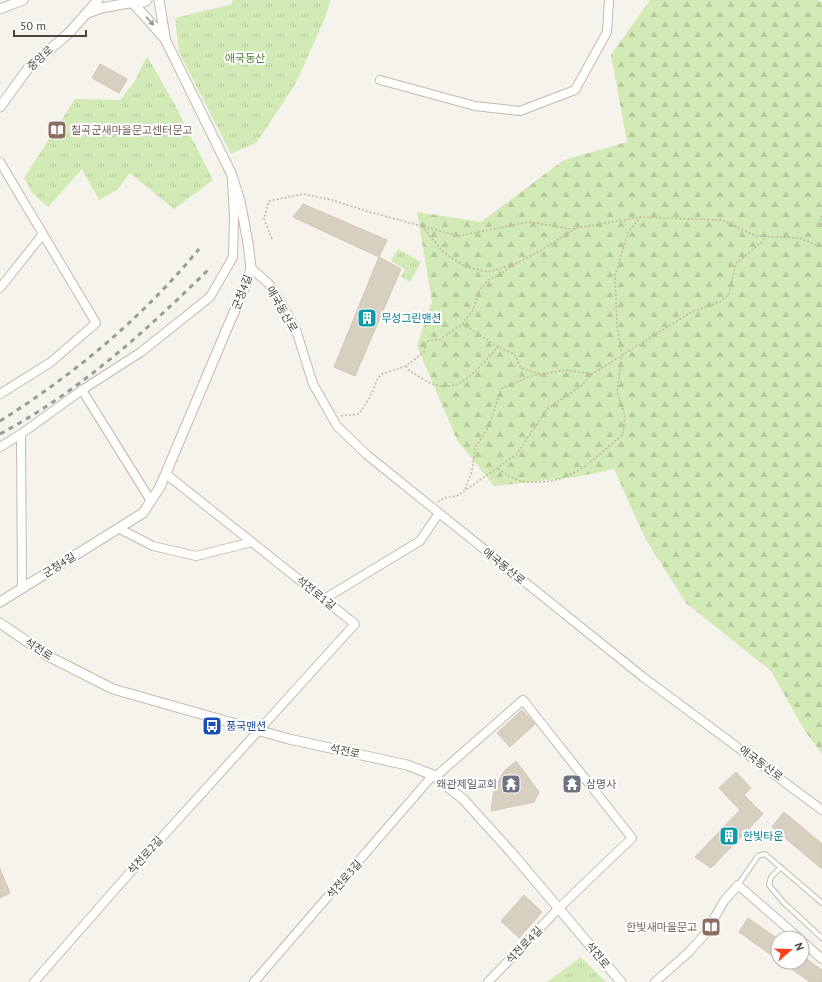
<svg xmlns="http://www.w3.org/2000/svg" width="822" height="982" font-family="'PT Sans','Noto Sans KR',sans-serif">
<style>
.forest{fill:url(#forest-firs)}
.park{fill:url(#park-tufts)}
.building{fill:#d8cfc1;stroke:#d3c7b4}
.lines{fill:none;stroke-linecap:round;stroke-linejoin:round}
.service-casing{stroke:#c2bbae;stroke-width:6}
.minor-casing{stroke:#c2bbae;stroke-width:10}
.tertiary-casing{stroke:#c2bbae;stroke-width:11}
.path{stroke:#c4b79f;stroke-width:1.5;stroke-dasharray:2 2;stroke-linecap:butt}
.service{stroke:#fff;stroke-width:4}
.minor{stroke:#fff;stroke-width:8}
.tertiary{stroke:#fff;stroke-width:9}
.rail{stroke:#9a9a9a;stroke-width:3;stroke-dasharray:5 5;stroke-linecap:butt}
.oneway{fill:#9c9892}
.labels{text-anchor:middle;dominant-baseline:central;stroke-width:4;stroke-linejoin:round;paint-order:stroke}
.street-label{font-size:11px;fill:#4b4439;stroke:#fff}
.park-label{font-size:11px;fill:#4a7f2a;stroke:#fff}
.education-label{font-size:11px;fill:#785e54;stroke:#fff;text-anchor:start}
.culture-label{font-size:11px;fill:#0d838f;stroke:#fff;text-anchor:start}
.transit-label{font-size:11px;fill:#164399;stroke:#fff;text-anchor:start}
.worship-label{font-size:11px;fill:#5b616d;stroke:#fff;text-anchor:end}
</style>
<defs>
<pattern id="forest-firs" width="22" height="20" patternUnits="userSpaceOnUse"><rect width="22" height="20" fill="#d2eab5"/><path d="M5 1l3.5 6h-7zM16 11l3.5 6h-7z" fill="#b6ca9c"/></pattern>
<pattern id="park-tufts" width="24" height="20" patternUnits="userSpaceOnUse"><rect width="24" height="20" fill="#d2eab5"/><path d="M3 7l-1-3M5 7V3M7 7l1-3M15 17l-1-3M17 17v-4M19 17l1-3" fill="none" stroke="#b6ca9c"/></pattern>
</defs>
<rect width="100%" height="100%" fill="#f6f3ec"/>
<path class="forest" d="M650 0H817L822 2V754L805 731 771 671 686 603 645 538 614 469 576 477 494 486 457 440 417 346 432 301 417 212 481 222 564 160 627 142 611 55Z"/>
<g class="park">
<path d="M233 0H331L324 20 296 83 257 142 231 154 179 52 175 18 232 4Z"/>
<path d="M147 56 175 105 213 180 174 209 130 173 117 190 99 200 82 169 48 207 33 194 24 178 75 99 120 100 135 81Z"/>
<path d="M398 249 421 262 410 282 401 277 405 269 391 261Z"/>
<path d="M581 957 606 982H547Z"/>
</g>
<g class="building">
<path d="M100 64 127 79 119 93 92 78Z"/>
<path d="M303 204 387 240 379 257 293 217Z"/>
<path d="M379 257 401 269 355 376 334 367Z"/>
<path d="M522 710 535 724 510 747 497 733Z"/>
<path d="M516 761 539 792 534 802 491 811 494 789 505 770Z"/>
<path d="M736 772 751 788 744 795 763 814 711 868 695 857 740 810 719 788Z"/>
<path d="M784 812 822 844V869L772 827Z"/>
<path d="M0 869 10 893 0 898Z"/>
<path d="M524 895 542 912 519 938 501 921Z"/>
<path d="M748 918 778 939V960L739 932Z"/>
<path d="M802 956 822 970V982H810L781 962H802Z"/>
</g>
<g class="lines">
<defs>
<g id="service">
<path d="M781 867 771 877 769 885 783 902 822 938"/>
<path d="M738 885 758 856 765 854 822 903"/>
</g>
<g id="minor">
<path d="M380 80 475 106 520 111 575 90 607 32 609 0"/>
<path d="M0 162 96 323 51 362 0 394"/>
<path d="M251 268 269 284 280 301 296 330 313 384 337 426 367 455 643 677 822 810"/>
<path d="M0 288 43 234"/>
<path d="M82 390 151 501"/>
<path d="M21 434 22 588"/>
<path d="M0 447 21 434 82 390 141 352 210 297 233 257 234 217 232 182"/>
<path d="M118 528 153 546 196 556 252 542"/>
<path d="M324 599 420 541 439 513"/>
<path d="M435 777 523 700 632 838 559 908 488 982"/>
<path d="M802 941 822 959"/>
<path d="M34 982 126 877 355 624 166 474"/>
<path d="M254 982 433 775"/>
<path d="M655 982 689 952 705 934 724 901 738 885 799 938"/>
</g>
<g id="tertiary">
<path d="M159 0 165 37"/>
<path d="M130 3 144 2 147 0"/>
<path d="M0 9 23 0"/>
<path d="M88 13 101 8 129 3"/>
<path d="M0 107 29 67 69 33 98 0"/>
<path d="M0 602 143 513 160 487 248 279 251 268 248 243 240 201 231 173 165 39 134 4"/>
<path d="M0 623 48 656 113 689 289 739 407 765 433 775 463 799 511 852 621 982"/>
</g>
</defs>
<use href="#service" class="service-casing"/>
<use href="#minor" class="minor-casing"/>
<use href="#tertiary" class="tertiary-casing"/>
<g class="path">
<path d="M822 216 820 218 822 226"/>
<path d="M422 226 444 253 466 267 488 272 515 264 540 251 576 228"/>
<path d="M272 239 264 219 269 201 303 194 332 200 366 211 458 236 529 222 571 229 641 217 722 220 756 236 799 238 822 247"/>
<path d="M463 324 498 347 514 354 521 368 540 374"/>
<path d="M406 366 409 370C417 375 427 383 436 385 462 394 483 362 498 347"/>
<path d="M341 416 359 414 370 397 378 378 382 374 406 366 424 352 426 343 430 340H439L462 324 473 310 480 289 488 280 499 275 515 264"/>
<path d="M498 469C505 473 512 478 520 481 524 482 530 482 535 482 575 483 594 457 623 435L625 416 617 391 622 355 617 326 615 276 628 232 641 217"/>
<path d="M465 489 472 471 475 448 489 426 501 389 531 376 566 370 592 374"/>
<path d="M438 502 444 498 457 496 516 455 547 409 581 386 592 374 693 311 720 302 729 294 736 263 761 243 766 236"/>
</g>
<use href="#service" class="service"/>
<use href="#minor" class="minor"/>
<use href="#tertiary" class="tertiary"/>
<g class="rail">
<path d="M0 421C75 374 143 317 199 249"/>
<path d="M0 434C80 391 146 331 211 267"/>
</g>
</g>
<defs><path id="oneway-solid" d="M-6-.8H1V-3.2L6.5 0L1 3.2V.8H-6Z"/></defs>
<use class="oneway" href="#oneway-solid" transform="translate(150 21) rotate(47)"/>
<defs>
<symbol id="library-square" viewBox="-11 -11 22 22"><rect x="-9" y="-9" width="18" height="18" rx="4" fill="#8d6e63" stroke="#fff"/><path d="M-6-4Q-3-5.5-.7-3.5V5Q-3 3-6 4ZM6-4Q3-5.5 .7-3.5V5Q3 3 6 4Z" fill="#fff"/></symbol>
<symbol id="building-square" viewBox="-11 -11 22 22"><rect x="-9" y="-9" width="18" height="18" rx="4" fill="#0f9aa8" stroke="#fff"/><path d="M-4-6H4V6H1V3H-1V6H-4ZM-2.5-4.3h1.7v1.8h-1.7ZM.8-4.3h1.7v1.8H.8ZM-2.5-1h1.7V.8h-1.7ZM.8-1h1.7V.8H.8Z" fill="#fff"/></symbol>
<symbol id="bus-square" viewBox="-11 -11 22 22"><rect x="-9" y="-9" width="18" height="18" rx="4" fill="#1a4fb4" stroke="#fff"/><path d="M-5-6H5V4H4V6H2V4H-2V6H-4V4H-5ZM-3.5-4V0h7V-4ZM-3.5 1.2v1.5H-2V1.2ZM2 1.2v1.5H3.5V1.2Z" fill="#fff"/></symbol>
<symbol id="temple-square" viewBox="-11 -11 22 22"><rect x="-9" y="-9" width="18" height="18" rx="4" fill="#6b7280" stroke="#fff"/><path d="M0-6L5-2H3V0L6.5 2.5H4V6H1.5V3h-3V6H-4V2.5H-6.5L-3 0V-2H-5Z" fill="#fff"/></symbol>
</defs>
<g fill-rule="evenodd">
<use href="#library-square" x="46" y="119" width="22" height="22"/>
<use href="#building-square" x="356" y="307" width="22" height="22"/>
<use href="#bus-square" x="201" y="715" width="22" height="22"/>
<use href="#temple-square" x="500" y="773" width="22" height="22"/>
<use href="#temple-square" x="561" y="773" width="22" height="22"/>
<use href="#building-square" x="718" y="825" width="22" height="22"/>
<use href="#library-square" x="700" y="916" width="22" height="22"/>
</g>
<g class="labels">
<g class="street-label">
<text transform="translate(40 58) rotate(-43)">중앙로</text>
<text transform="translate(242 292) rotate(-69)">군청4길</text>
<text transform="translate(282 309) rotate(60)">애국동산로</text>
<text transform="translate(59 565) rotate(-32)">군청4길</text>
<text transform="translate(504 566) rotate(39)">애국동산로</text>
<text transform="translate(316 593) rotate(39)">석전로1길</text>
<text transform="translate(39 649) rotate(33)">석전로</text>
<text transform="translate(345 751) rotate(12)">석전로</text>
<text transform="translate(761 763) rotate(36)">애국동산로</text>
<text transform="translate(145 855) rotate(-48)">석전로2길</text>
<text transform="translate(344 879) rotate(-49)">석전로3길</text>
<text transform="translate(524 945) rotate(-46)">석전로4길</text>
<text transform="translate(598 955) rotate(51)">석전로</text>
</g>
<g class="park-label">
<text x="245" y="58">애국동산</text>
</g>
<g class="education-label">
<text x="71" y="130">칠곡군새마을문고센터문고</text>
<text x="697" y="927" text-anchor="end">한빛새마을문고</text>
</g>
<g class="culture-label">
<text x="381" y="318">무성그린맨션</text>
<text x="743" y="836">한빛타운</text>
</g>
<g class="transit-label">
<text x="226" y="726">풍국맨션</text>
</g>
<g class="worship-label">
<text x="497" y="784">왜관제일교회</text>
<text x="586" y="784" text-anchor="start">삼명사</text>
</g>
</g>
<g transform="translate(790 950) rotate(70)"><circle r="19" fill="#ffffff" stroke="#b7b4b0"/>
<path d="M0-3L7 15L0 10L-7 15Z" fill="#fc3f1d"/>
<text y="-6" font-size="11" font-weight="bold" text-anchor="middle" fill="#4b4439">N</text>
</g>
<path d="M14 30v6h72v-6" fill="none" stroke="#4b4439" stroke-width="2"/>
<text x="20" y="30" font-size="12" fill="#4b4439" stroke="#ffffff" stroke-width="3" paint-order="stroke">50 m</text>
</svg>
